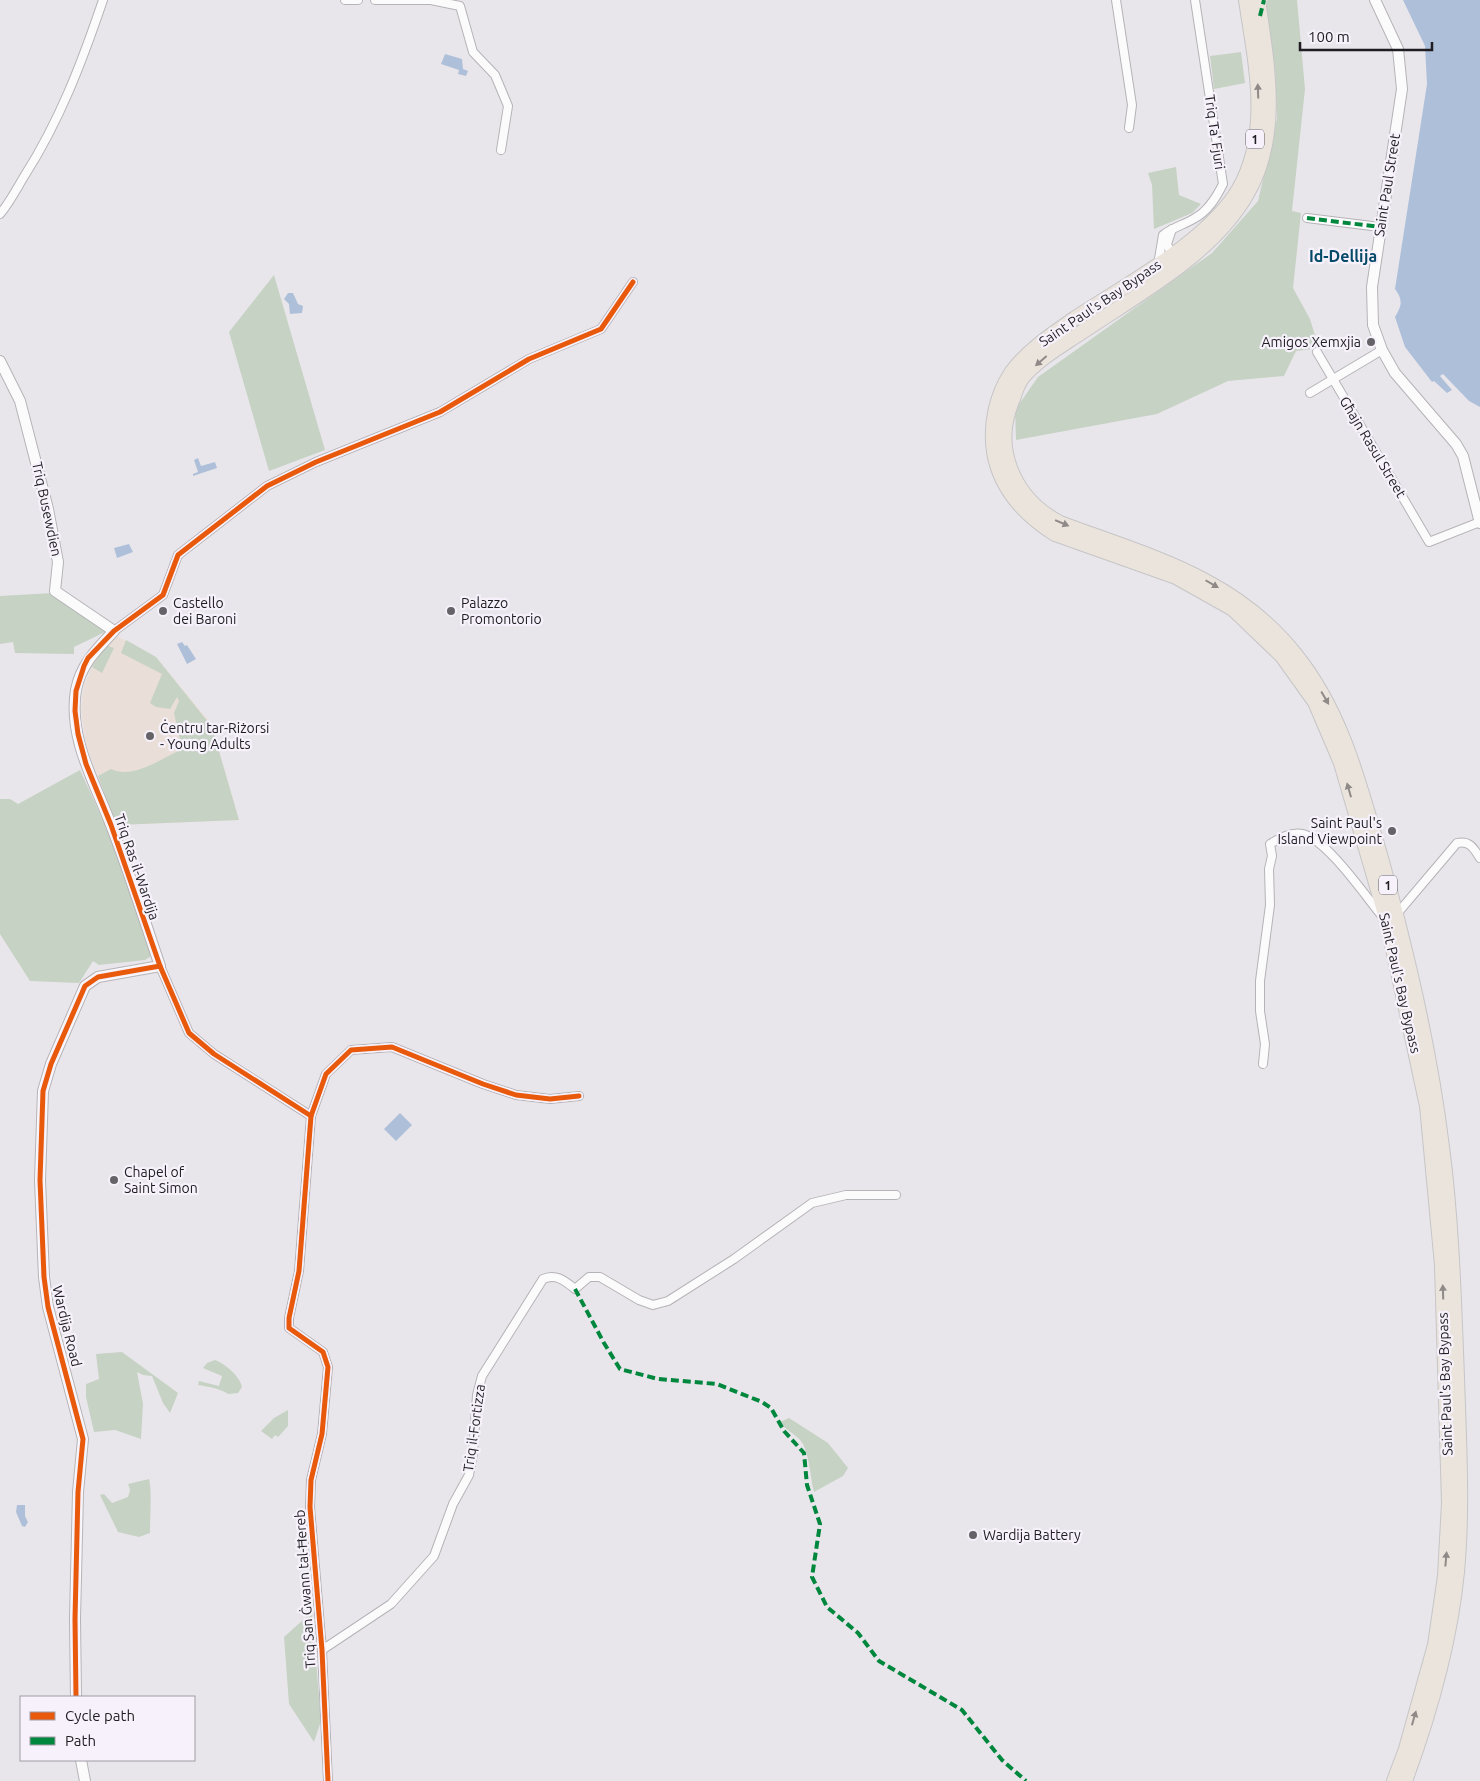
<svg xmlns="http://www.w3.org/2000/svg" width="1480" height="1781" font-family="Ubuntu,sans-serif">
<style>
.education{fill:#eadfd8}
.green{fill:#c6d2c4}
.water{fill:#aec0d9}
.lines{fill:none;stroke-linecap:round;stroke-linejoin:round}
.minor-casing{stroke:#b5b3b7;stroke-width:10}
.tertiary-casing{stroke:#b5b3b7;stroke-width:12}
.trunk-casing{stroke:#c6c5c7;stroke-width:16}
.minor{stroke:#fcfbfc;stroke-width:8}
.tertiary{stroke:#fcfbfc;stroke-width:10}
.trunk{stroke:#eae4dc;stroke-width:14}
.quiet{stroke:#00873e;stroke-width:4;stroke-dasharray:8 4;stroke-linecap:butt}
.cycleway-casing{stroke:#f6f1fb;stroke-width:8}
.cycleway{stroke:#e8590c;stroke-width:5}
.oneway{fill:#8f8a88}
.poi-dot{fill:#666368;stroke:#f6f1fb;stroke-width:2}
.labels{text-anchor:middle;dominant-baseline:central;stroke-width:4.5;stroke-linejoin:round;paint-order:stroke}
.shield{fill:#f6f1fb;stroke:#605d62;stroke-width:1}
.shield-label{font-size:12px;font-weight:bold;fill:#1f1d21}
.street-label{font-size:14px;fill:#1f1d21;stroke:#f6f1fb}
.poi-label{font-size:14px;fill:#1f1d21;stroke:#f6f1fb;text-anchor:start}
.quarter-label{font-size:16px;font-weight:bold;fill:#044968;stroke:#f6f1fb}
</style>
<rect width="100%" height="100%" fill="#e9e6eb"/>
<path class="education" d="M117 636 156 657 208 720 212 727 239 820 116 825 86 745 81 709 84 685 95 660 107 644Z"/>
<g class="green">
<path d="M1267 0H1297L1305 89 1292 211 1301 213 1293 288 1310 319 1319 348 1296 351 1284 376 1228 381 1157 414 1016 440 1015 410 1038 377 1212 253 1258 201 1277 119 1275 68 1265 11Z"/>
<path d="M1241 52 1245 83 1214 89 1210 56Z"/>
<path d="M1176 167 1179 195 1201 204 1192 213 1154 229 1152 185 1148 173Z"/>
<path d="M274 275 325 450 269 471 229 332Z"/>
<path d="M53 593 105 627V632L74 647V654L15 653 13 642 0 644V596Z"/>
<path d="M126 640 156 657 212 727 239 820 116 825 98 776 111 769C132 780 163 758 182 749L174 713 179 701 177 697 170 709 156 707 150 703 162 674 121 653Z"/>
<path d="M106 645 114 648 102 673 92 667Z"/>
<path d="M80 770 112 840 151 948 150 957 145 960 99 965 93 961 79 983 30 981 0 934V799H10L18 804Z"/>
<path d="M122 1352 178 1393 170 1413 163 1403 152 1376 143 1375 137 1372 143 1404 141 1439 115 1430 94 1432 86 1397V1384L99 1379 96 1354Z"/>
<path d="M215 1360C225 1364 240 1376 242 1387L238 1393 228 1394C222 1389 206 1386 198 1385L199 1381 219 1386 222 1376 203 1368 207 1363Z"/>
<path d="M288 1410V1426L278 1437 275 1435 272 1439 261 1431 274 1418Z"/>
<path d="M789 1418 828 1443 848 1468 843 1476 814 1492C810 1476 810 1459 803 1444 798 1435 786 1431 780 1422Z"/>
<path d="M149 1479C152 1488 150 1520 150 1533L139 1537 118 1532 100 1495 104 1494 112 1503 128 1497 130 1490 128 1484Z"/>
<path d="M312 1612 321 1721 314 1742 289 1704 284 1637Z"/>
</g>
<g class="water">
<path d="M1403 0H1480V407L1469 401 1443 374 1440 376 1452 390 1447 393 1434 381 1432 382 1405 347 1395 317C1402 305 1403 300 1395 289L1427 84 1425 46Z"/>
<path d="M445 54 462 59 463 69 468 71 466 76 458 74 459 70 441 64Z"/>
<path d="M288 293H293L298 304 303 306 302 313 290 314 289 304 284 299Z"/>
<path d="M198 458 201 466 215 462 217 468 193 476V474L198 472 194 460Z"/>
<path d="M129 544 133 552 117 558 114 548Z"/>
<path d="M182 642 185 646 187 645 196 659 187 664 177 644Z"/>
<path d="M400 1113 412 1125 396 1141 384 1129Z"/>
<path d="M17 1505H25V1516L28 1522 25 1527 22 1526 16 1512Z"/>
</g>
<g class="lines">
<defs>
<g id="minor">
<path d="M345 0H358"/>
<path d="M375 0H431L460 6 473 52 495 75 508 106 501 150"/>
<path d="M1116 0 1132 105 1129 128"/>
<path d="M0 214C10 202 17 188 25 175 60 120 82 62 103 0"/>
<path d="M1307 218 1380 227"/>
<path d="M1172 229 1167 244 1170 251H1177"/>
<path d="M1158 265 1163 235C1173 227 1184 225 1195 218 1208 211 1216 198 1223 184L1195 0"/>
<path d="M1317 352 1429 542 1480 522"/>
<path d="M1310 393 1382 350"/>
<path d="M114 631 163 595 178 555 267 486 316 462 440 412 529 359 601 329 633 282"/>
<path d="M1396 915 1457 843C1470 840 1474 849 1480 858"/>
<path d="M160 966 189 1033 214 1054 311 1116"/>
<path d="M1263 1064 1265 1044 1260 1011V981L1270 905 1269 869 1272 856 1270 844C1280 838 1291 832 1302 834 1326 838 1366 897 1382 916"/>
<path d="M322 1650 391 1604 434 1556 453 1504 469 1475 473 1453 477 1395 482 1376 543 1279C556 1273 565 1281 575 1289L589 1277H600L639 1300 653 1305 668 1301 734 1259 812 1203 846 1195H896"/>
<path d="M328 1781 322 1650 310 1507 311 1480 322 1434 328 1367 323 1352 289 1328V1318L299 1271 311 1116 326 1074 351 1050 392 1047 483 1084 516 1095 550 1099 579 1096"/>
</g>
<g id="tertiary">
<path d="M1375 0 1398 49 1402 89 1372 287 1373 325 1382 350 1395 373 1456 444 1463 456 1480 523"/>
<path d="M0 361 20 401 48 509 58 562 55 591 114 631C97 649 81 664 76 690 68 738 95 783 111 825 129 871 144 919 160 966L98 977 85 986 51 1064 43 1091 40 1180 44 1277 48 1307 83 1439 78 1492 75 1619 76 1697"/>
<path d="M81 1760 85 1781"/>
</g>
<g id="trunk">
<path d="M1246 0C1255 62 1272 131 1239 189 1208 242 1125 285 1074 319 1051 335 1028 350 1011 373 996 396 990 425 994 452 1000 488 1025 515 1055 534L1176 577 1233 609 1282 656 1315 702 1341 763 1387 921 1427 1106 1442 1265 1449 1503 1445 1576 1435 1645 1406 1749 1394 1781"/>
<path d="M1258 0C1267 63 1281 134 1248 192 1214 254 1138 294 1082 332 1061 346 1038 359 1022 378 1018 384 1015 392 1013 399 991 448 1014 499 1060 523 1148 556 1234 577 1295 654 1343 713 1360 787 1381 858 1407 953 1430 1049 1442 1147 1452 1223 1454 1301 1457 1377 1459 1442 1463 1507 1457 1572 1450 1644 1430 1713 1405 1781"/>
</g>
</defs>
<use href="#minor" class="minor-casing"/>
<use href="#tertiary" class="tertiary-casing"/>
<use href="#trunk" class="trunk-casing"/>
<use href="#minor" class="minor"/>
<use href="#tertiary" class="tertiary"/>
<use href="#trunk" class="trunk"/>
<g class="quiet">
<path d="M1260 16 1264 0"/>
<path d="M1307 218 1380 227"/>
<path d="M575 1289 604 1343 620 1369 658 1379 717 1384 762 1402 771 1408 784 1431 804 1453 807 1485 820 1524 812 1577 827 1607 858 1633 879 1661 962 1710 1002 1760 1026 1781"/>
</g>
<defs>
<g id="cycleway">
<path d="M311 1116 214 1054 189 1033 160 966 111 825 86 764 78 734 75 711 76 691 84 666 88 658 114 631 163 595 178 555 267 486 316 462 440 412 529 359 601 329 633 282"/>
<path d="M76 1697 75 1619 78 1492 83 1439 48 1307 44 1277 40 1180 43 1091 51 1064 85 986 98 977 160 966"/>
<path d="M328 1781 322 1650 310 1507 311 1480 322 1434 328 1367 323 1352 289 1328V1318L299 1271 311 1116 326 1074 351 1050 392 1047 483 1084 516 1095 550 1099 579 1096"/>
</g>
</defs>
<use href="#cycleway" class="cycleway-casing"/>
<use href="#cycleway" class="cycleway"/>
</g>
<defs><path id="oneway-solid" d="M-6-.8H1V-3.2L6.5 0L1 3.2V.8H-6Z" transform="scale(1.25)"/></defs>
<g class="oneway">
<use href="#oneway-solid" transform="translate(1258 91) rotate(-92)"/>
<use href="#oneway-solid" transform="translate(1041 361) rotate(139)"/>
<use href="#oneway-solid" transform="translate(1062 523) rotate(23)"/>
<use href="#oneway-solid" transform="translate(1212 584) rotate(30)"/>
<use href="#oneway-solid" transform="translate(1325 698) rotate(60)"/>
<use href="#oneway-solid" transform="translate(1349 790) rotate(-106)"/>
<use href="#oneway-solid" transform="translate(1443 1292) rotate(-92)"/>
<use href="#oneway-solid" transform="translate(1446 1559) rotate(-85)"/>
<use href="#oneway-solid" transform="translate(1414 1718) rotate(-74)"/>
</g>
<g class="poi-dot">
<circle cx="1371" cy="342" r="5"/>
<circle cx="163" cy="611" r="5"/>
<circle cx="451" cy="611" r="5"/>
<circle cx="150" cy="736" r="5"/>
<circle cx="1392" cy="831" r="5"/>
<circle cx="114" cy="1180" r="5"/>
<circle cx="973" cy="1535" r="5"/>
</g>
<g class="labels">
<g class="shield">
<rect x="1246" y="129.5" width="18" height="19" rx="4"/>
<rect x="1379" y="875.5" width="18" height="19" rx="4"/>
</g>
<g class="shield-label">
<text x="1255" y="139">1</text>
<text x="1388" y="885">1</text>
</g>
<g class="street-label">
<text transform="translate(1215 132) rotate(82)">Triq Ta' Fjuri</text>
<text transform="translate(1387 185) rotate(-81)">Saint Paul Street</text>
<text transform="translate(1100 303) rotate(-34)">Saint Paul's Bay Bypass</text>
<text transform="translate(1373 447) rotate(59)">Għajn Rasul Street</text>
<text transform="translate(47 509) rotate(78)">Triq Busewdien</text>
<text transform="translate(137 867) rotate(71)">Triq Ras il-Wardija</text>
<text transform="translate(1400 983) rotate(77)">Saint Paul's Bay Bypass</text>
<text transform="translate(67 1326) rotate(76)">Wardija Road</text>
<text transform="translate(1445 1384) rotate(-92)">Saint Paul's Bay Bypass</text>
<text transform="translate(474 1428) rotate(-82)">Triq il-Fortizza</text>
<text transform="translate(305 1589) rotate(-94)">Triq San Ġwann tal-Ħereb</text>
</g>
<g class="poi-label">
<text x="1361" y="342" text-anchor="end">Amigos Xemxjia</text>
<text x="173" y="603">Castello<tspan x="173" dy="16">dei Baroni</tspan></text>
<text x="461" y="603">Palazzo<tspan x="461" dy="16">Promontorio</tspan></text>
<text x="160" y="728">Ċentru tar-Riżorsi<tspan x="160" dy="16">- Young Adults</tspan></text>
<text x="1382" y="823" text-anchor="end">Saint Paul's<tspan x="1382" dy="16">Island Viewpoint</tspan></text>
<text x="124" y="1172">Chapel of<tspan x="124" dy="16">Saint Simon</tspan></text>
<text x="983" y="1535">Wardija Battery</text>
</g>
<g class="quarter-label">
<text x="1343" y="256">Id-Dellija</text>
</g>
</g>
<rect x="20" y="1696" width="175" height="65" fill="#f6f1fb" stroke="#a09ca4"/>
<rect x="30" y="1712" width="25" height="8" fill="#e8590c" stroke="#a09ca4"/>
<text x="65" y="1721" font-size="15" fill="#1f1d21">Cycle path</text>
<rect x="30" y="1737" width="25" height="8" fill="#00873e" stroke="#a09ca4"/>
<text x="65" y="1746" font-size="15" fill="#1f1d21">Path</text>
<path d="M1300 42v8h132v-8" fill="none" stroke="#1f1d21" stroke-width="2.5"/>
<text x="1308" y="42" font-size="15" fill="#1f1d21" stroke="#f6f1fb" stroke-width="4" paint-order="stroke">100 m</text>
</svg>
